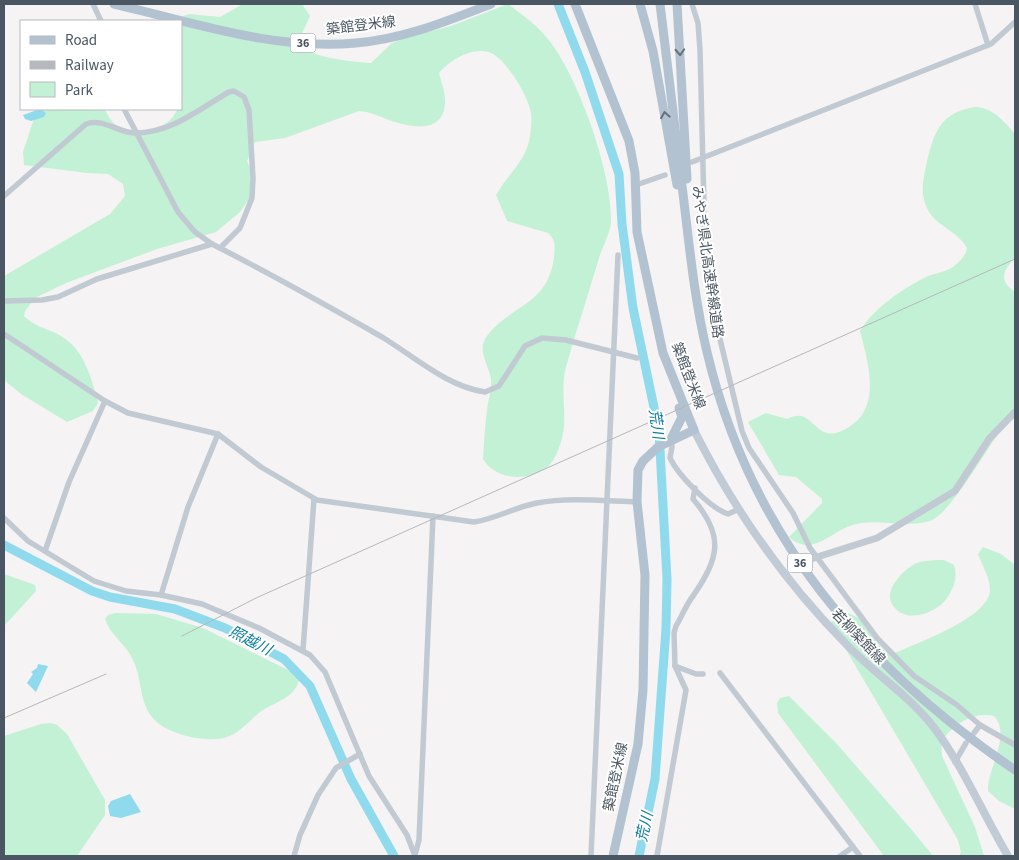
<svg xmlns="http://www.w3.org/2000/svg" width="1019" height="860" font-family="'Source Sans 3','Noto Sans JP',sans-serif">
<style>
.green{fill:#c3f1d5}
.water{fill:#90daee}
.lines{fill:none;stroke-linecap:round;stroke-linejoin:round}
.river{stroke:#90daee;stroke-width:9}
.minor{stroke:#c1cad2;stroke-width:5.5}
.tertiary{stroke:#c1cad2;stroke-width:7}
.secondary{stroke:#c1cbd6;stroke-width:8}
.primary{stroke:#b3c2d1;stroke-width:9}
.rail{stroke:#b5b8bd;stroke-width:1}
.tertiary-bridge{stroke:#c1cad2;stroke-width:7}
.oneway{stroke:#64717d}
.labels{text-anchor:middle;dominant-baseline:central;stroke-width:4;stroke-linejoin:round;paint-order:stroke}
.shield{fill:#fff;stroke:#808990;stroke-width:1}
.shield-label{font-size:12px;font-weight:bold;fill:#4a5661}
.street-label{font-size:14px;fill:#4a5661;stroke:#fff}
.water-label{font-size:15px;font-style:italic;fill:#0c7c9b;stroke:#fff}
</style>
<rect width="100%" height="100%" fill="#f5f3f3"/>
<g class="green">
<path d="M243 4H302L310 16 299 40C302 58 355 62 371 63L391 44 400 39 451 26 508 4C521 14 537 25 548 39 578 76 613 174 611 223 610 233 602 248 599 258 588 295 576 331 566 367 559 391 569 418 561 442 558 451 554 462 546 468 526 482 496 480 483 459 484 443 485 426 487 410 488 400 492 389 491 379 489 364 476 351 487 336 511 304 548 306 554 257 555 247 556 240 548 233L507 221 496 195C508 174 527 160 530 136 531 129 532 120 531 113 529 97 505 57 489 52 471 47 450 60 439 73 441 82 446 94 445 104 442 135 410 127 389 120 379 116 371 112 359 111L285 138 255 142 247 161 254 176 255 190 240 212 216 232 157 249 66 283 35 298 25 311 24 316C38 329 46 327 61 336 84 349 92 379 98 403L93 411 67 422 21 394 4 380V276L110 214 125 196 123 184 108 174 87 173 24 165 23 152 37 109H104C108 114 110 121 116 125 136 136 170 131 177 109H181V21L178 18 189 14 220 17Z"/>
<path d="M975 107C992 107 1005 122 1015 134V258C1003 271 998 280 1015 292V410C996 432 952 514 930 521 902 529 873 516 847 527 827 536 810 556 789 537L822 503V499L796 477 779 475 748 422 766 413 787 419C808 408 811 428 827 433 835 435 842 431 849 427 882 407 868 362 860 331 874 308 901 290 924 278 933 273 944 273 953 267 959 262 966 256 967 248 958 231 934 225 927 208 920 194 923 180 926 166 933 135 939 112 975 107Z"/>
<path d="M983 547 1001 554 1015 565V809L999 801 988 791C987 769 1012 735 994 716 973 711 951 725 941 743L942 756 975 827 984 856H959L961 852 958 840 832 626 831 617 838 610C846 613 857 615 863 622 873 633 875 647 891 654L900 651C922 641 988 617 990 591 991 580 982 565 978 554Z"/>
<path d="M944 560 954 565C958 577 954 588 947 598 936 614 902 626 891 602 885 588 905 568 917 563 926 560 936 560 944 560Z"/>
<path d="M4 574 35 585 36 591 4 626Z"/>
<path d="M116 613 156 614 203 628 292 672 299 679C296 698 274 702 260 712 250 720 239 733 227 737 208 744 164 734 152 717 139 701 142 678 133 660 126 644 110 635 105 619L108 615Z"/>
<path d="M789 696 836 743 911 829 933 856H884L778 713 777 703 780 698Z"/>
<path d="M51 723 57 725 67 734 105 800V815L77 856H4V736L41 724Z"/>
</g>
<g class="water">
<path d="M40 109 46 113 44 117 31 121 25 119 23 115Z"/>
<path d="M38 664 48 666 36 692 27 683 33 674 31 672 37 668Z"/>
<path d="M130 794 141 812 121 818 110 816 108 806 111 801Z"/>
</g>
<g class="lines">
<g class="river">
<path d="M558 4 585 72 619 174 622 224 633 308 659 431 667 579 666 629 655 779 639 856"/>
<path d="M4 545 92 591 110 597 175 609 225 628 284 659 310 686 351 779 394 856"/>
</g>
<g class="minor">
<path d="M93 4 101 21"/>
<path d="M692 4 698 23 700 50 705 245 714 314 742 431 749 448 793 513 810 548 877 638 914 676 957 705 980 725 1015 745"/>
<path d="M975 4 988 45"/>
<path d="M124 109 178 212 195 232 212 244C269 273 326 305 382 337 415 357 446 386 485 392L499 386 525 346 542 338 566 340 637 358"/>
<path d="M692 162 991 44 1015 22"/>
<path d="M636 185 665 175"/>
<path d="M4 196 86 124C103 118 117 132 134 133 170 134 199 109 229 92L234 91 244 97 249 110 253 178 252 198 240 228 220 248"/>
<path d="M4 301 42 300 58 297 97 279 212 244"/>
<path d="M4 334 105 401 128 413 218 434 261 467 317 500 474 522C496 519 515 507 537 503 569 497 605 501 637 502"/>
<path d="M671 439 672 447 670 458C678 475 710 508 728 514L739 509"/>
<path d="M4 518 28 541 94 581 126 591 161 595 202 604 259 628 310 655 325 672 369 776 407 835 415 856"/>
<path d="M45 551 69 482 105 401"/>
<path d="M161 595 188 507 218 434"/>
<path d="M303 650 314 499"/>
<path d="M675 666 674 633 676 626C682 616 686 605 693 596 719 558 725 536 693 499L695 488"/>
<path d="M720 673 860 856"/>
<path d="M974 733 980 725"/>
<path d="M955 762 966 743"/>
<path d="M415 855 419 840 433 516"/>
<path d="M294 856 300 835 318 795 336 768 360 754"/>
<path d="M591 856 618 255"/>
<path d="M657 856 686 690 675 666 696 674H703"/>
<path d="M840 856 853 847"/>
</g>
<path class="tertiary" d="M814 558 877 538 955 491 989 439 1015 412"/>
<path class="secondary" d="M694 430C733 508 786 583 847 645 874 673 908 695 932 725 961 762 984 816 1008 856"/>
<g class="primary">
<path d="M114 4C192 22 275 51 356 43 404 39 447 21 491 4"/>
<path d="M575 4 629 141 635 173 637 232 663 353 694 430 658 447 643 461 638 470 637 502 645 575 643 690 638 744 613 856"/>
<path d="M640 4 653 51 677 185"/>
<path d="M660 4C668 70 676 136 684 202 690 252 695 302 707 352 750 534 863 667 1015 770"/>
<path d="M677 4 687 179"/>
<path d="M671 439 682 417 679 408"/>
</g>
<g class="rail">
<path d="M182 636 256 598 1015 259"/>
<path d="M4 718 106 674"/>
</g>
<path class="tertiary-bridge" d="M793 564 814 558"/>
</g>
<defs><path id="oneway-chevron" d="M-2-3.5L2.5 0L-2 3.5" fill="none" stroke-width="1.6" stroke-linecap="round" stroke-linejoin="round" transform="scale(1.25)"/></defs>
<g class="oneway">
<use href="#oneway-chevron" transform="translate(680 52) rotate(87)"/>
<use href="#oneway-chevron" transform="translate(665 115) rotate(-100)"/>
</g>
<g class="labels">
<g class="shield">
<rect x="290.5" y="33.5" width="25" height="19" rx="4"/>
<rect x="787.5" y="553.5" width="25" height="19" rx="4"/>
</g>
<g class="shield-label">
<text x="303" y="43">36</text>
<text x="800" y="563">36</text>
</g>
<g class="street-label">
<text transform="translate(361 26) rotate(-7)">築館登米線</text>
<text transform="translate(707 262) rotate(82)">みやぎ県北高速幹線道路</text>
<text transform="translate(688 376) rotate(69)">築館登米線</text>
<text transform="translate(858 637) rotate(46)">若柳築館線</text>
<text transform="translate(616 777) rotate(-78)">築館登米線</text>
</g>
<g class="water-label">
<text transform="translate(656 424) rotate(82)">荒川</text>
<text transform="translate(250 641) rotate(27)">照越川</text>
<text transform="translate(645 827) rotate(-78)">荒川</text>
</g>
</g>
<rect width="1019" height="860" fill="none" stroke="#4a5661" stroke-width="10"/>
<rect x="20" y="20" width="162" height="90" fill="#ffffff" stroke="#b7bbc0"/>
<rect x="30" y="36" width="25" height="8" fill="#b3c2d1" stroke="#b7bbc0"/>
<text x="65" y="45" font-size="15" fill="#4a5661">Road</text>
<rect x="30" y="61" width="25" height="8" fill="#b5b8bd" stroke="#b7bbc0"/>
<text x="65" y="70" font-size="15" fill="#4a5661">Railway</text>
<rect x="30" y="82" width="25" height="15" fill="#c3f1d5" stroke="#b7bbc0"/>
<text x="65" y="95" font-size="15" fill="#4a5661">Park</text>
</svg>
